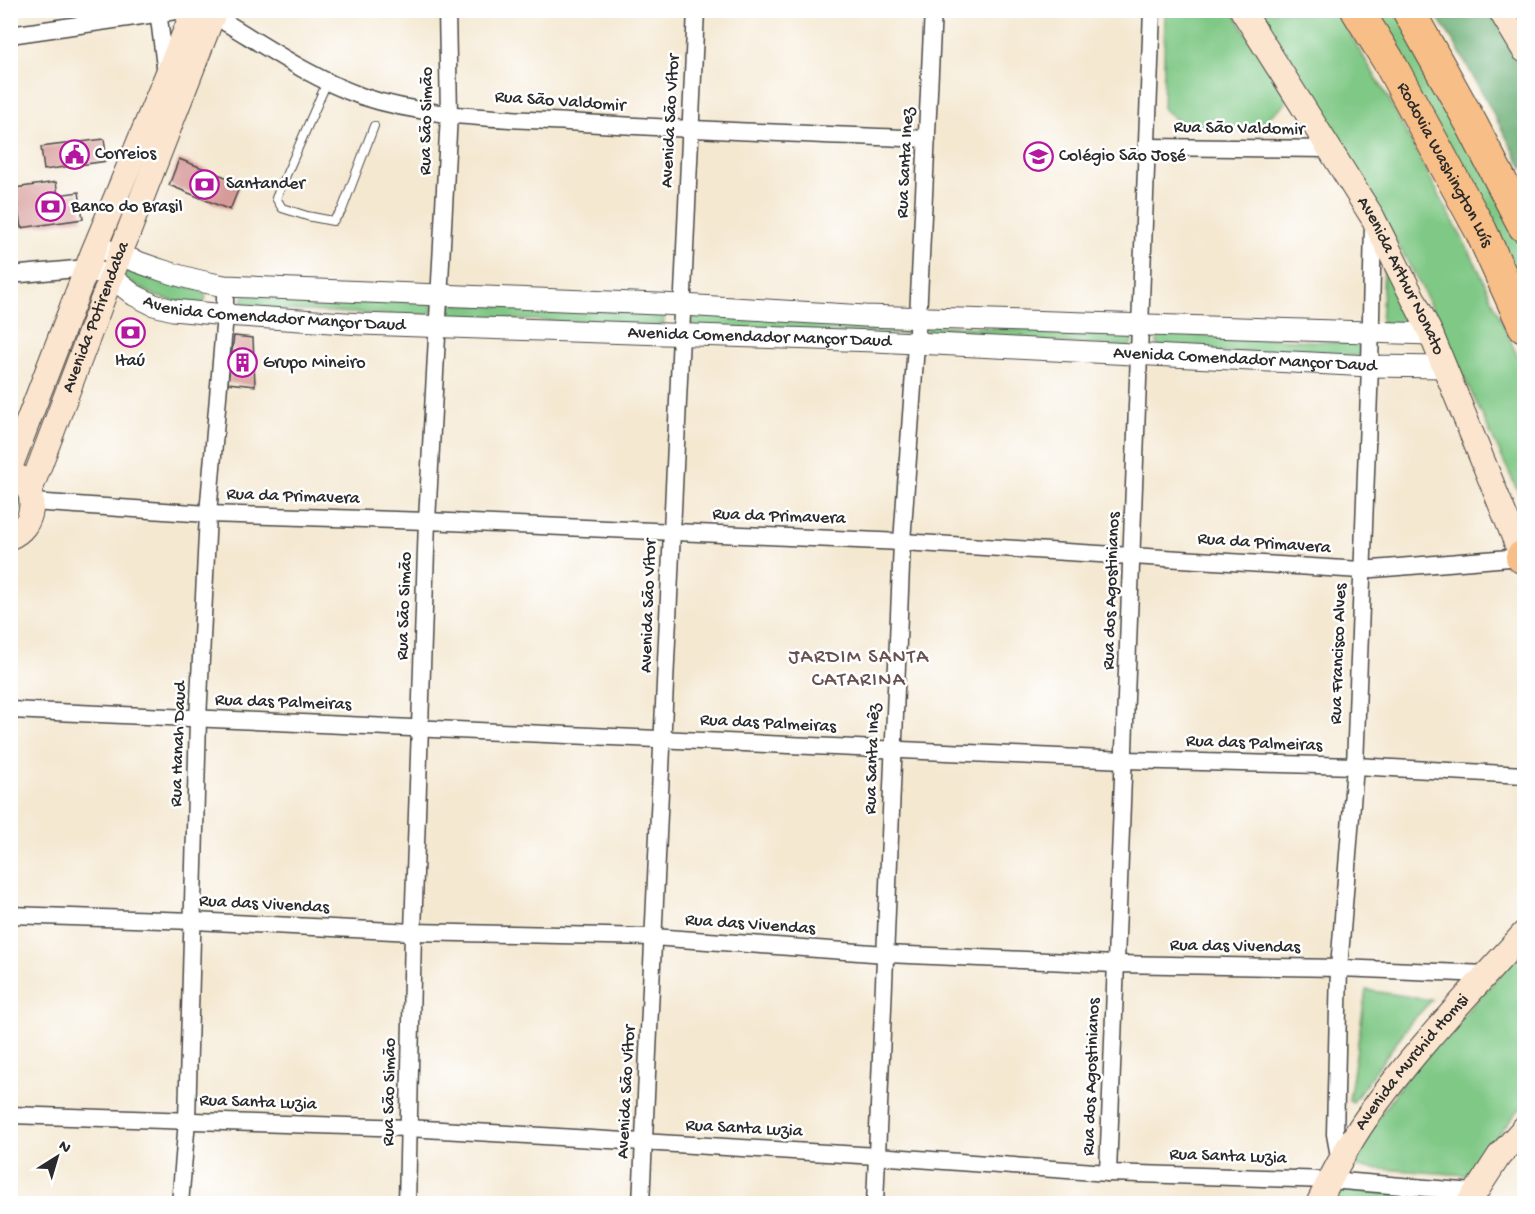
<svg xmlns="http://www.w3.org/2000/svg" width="1535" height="1214" font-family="'Gochi Hand',sans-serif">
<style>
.green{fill:#7fc885;stroke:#557a58;stroke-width:1.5}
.forest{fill:#67ac72;stroke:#496c4e;stroke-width:1.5}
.building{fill:#d69a97}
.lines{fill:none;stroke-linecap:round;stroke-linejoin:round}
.service-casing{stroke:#494744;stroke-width:10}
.minor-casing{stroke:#494744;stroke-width:19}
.tertiary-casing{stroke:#494744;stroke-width:23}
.secondary-casing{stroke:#494744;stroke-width:26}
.motorway-casing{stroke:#494744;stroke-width:34}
.service{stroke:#fff;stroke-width:8}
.minor{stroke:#fff;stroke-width:16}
.tertiary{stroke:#fff;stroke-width:21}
.secondary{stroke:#fce5cf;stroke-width:24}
.motorway{stroke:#f7be87;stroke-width:32}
.labels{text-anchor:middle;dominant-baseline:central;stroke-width:5;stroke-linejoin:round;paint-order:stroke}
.street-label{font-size:18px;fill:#2b2b2b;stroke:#fff}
.poi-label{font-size:18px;fill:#2b2b2b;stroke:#fff;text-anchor:start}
.neighbourhood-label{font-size:20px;letter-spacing:1.5px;fill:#675251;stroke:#fff}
</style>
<rect width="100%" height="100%" fill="#fff"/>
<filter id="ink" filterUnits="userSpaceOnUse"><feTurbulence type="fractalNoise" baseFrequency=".0167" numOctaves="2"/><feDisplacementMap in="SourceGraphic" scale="12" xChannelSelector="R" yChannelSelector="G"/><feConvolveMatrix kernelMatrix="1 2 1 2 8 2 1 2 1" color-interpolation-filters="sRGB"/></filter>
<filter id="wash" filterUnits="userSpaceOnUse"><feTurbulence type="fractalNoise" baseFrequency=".008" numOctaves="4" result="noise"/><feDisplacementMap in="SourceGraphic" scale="24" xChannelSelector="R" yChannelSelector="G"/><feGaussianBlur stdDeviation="1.35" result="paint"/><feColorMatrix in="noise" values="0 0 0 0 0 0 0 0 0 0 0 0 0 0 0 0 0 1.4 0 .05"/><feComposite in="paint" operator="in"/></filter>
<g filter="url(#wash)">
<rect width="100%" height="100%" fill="#f4e8d1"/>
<g class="green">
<path d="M1165 11H1232L1287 94 1285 104 1259 125 1241 130 1182 124 1163 109Z"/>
<path d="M1259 11H1336L1383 89 1478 268 1524 371V504L1421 286 1331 124Z"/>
<path d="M1372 11H1398L1490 175 1524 243V293Z"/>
<path d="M125 266C140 269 151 278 165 283 179 287 197 284 206 296L205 301 199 307 158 297 120 277Z"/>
<path d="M1384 269 1411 318 1409 324H1381Z"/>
<path d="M245 294 431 300 433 311 427 315H404L252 309 244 306 242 299Z"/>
<path d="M450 304 664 313V323L658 326 458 317 452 315 450 309Z"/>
<path d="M695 312 904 323 908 328 906 334 694 329C690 322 690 319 695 312Z"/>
<path d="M926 325 1125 334 1130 336 1132 341 1130 347 927 335Z"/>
<path d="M1162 333 1352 343 1359 346 1361 350 1360 356 1161 351C1155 343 1156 340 1162 333Z"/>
<path d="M11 484H15L26 500 11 528Z"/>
<path d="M1524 948V1104L1465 1175 1353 1167 1351 1157 1403 1082Z"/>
<path d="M1366 990 1432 1000 1411 1022 1353 1102 1349 1100Z"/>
<path d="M1337 1187 1453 1197 1450 1203 1328 1204Z"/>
</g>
<path class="forest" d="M1433 11H1492L1524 66V170L1454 42Z"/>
<g id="blocks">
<g class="building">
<path d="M104 139 107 161 44 170 41 147Z"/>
<path d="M179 159 241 183 230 210 169 185Z"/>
<path d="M56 182 58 195 79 192 83 219 21 228 15 188Z"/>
<path d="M234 336 253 338 255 386 228 383Z"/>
</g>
</g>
</g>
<g filter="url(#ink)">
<use href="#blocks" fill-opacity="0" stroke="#494744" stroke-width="1.5"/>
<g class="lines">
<defs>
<path id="service" d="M327 82 276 198 282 208 307 216 333 221 342 210 374 126"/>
<g id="minor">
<path d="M158 10 166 75"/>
<path d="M205 13 213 15C261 43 308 77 361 96 427 118 499 118 568 122 687 130 807 134 927 139"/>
<path d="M10 35 183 10"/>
<path d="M1148 147 1329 149"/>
<path d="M10 275 87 268"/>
<path d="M32 502 208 514 427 521 902 542 1361 570 1522 557"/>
<path d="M10 710 1125 760 1355 766 1524 775"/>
<path d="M10 915 194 921 413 932 653 937 886 954 1115 964 1339 968 1487 974"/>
<path d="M10 1115 408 1128 877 1156 1108 1173 1330 1180 1474 1192"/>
<path d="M1340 1162 1335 1134 1339 968 1355 766 1370 366 1373 222"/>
<path d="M1108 1173C1120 785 1140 398 1152 10"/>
<path d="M180 1204 187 1120 198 720 208 514 225 315V286"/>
<path d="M407 1204 413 932 427 521 449 115 447 10"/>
<path d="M641 1204 696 10"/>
<path d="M875 1204 902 542 918 317 933 10"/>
</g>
<g id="tertiary">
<path d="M104 249C144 265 183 279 225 286L682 305 865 316 1431 334"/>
<path id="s1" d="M87 268 111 277 134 295 154 305 173 310 225 315 361 324 875 341 1370 366 1444 367"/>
</g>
<g id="secondary">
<path id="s2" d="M1242 10 1373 218 1431 334 1524 562"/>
<path d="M1500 10 1524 50"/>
<path d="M10 468 93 252 194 10"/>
<path id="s3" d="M30 491 111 277 215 10"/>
<path d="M10 537C34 528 38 495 21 478"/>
<path id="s4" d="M1318 1204C1332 1175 1347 1146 1365 1120 1412 1052 1469 994 1524 933"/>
<path d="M1468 1204 1499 1156 1524 1128"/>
</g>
<g id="motorway">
<path id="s5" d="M1357 10 1388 60 1481 231 1524 326"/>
<path d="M1408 10 1472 125 1524 226"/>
<path d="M1522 557 1524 556"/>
</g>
</defs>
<use href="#service" class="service-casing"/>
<use href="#minor" class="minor-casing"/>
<use href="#tertiary" class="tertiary-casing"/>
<use href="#secondary" class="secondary-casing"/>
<use href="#motorway" class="motorway-casing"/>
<use href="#service" class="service"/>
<use href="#minor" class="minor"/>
<use href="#tertiary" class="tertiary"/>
<use href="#secondary" class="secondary"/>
<use href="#motorway" class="motorway"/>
</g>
</g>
<defs>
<symbol id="civic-ring" viewBox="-11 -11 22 22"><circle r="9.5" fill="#fff" stroke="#b5179e" stroke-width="1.5"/><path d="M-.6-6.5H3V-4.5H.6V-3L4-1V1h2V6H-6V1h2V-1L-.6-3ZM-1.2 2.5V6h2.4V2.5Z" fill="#b5179e"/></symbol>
<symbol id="school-ring" viewBox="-11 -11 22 22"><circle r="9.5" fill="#fff" stroke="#b5179e" stroke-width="1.5"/><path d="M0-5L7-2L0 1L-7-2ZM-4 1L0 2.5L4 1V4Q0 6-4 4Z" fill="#b5179e"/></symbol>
<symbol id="bank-ring" viewBox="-11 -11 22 22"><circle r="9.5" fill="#fff" stroke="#b5179e" stroke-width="1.5"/><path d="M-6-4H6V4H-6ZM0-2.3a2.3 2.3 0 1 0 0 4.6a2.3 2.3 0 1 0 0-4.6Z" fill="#b5179e"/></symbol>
<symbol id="building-ring" viewBox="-11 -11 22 22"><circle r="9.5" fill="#fff" stroke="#b5179e" stroke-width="1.5"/><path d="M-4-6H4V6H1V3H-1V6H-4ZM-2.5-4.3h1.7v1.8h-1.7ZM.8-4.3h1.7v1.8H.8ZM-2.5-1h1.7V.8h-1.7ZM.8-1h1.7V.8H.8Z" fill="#b5179e"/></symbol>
</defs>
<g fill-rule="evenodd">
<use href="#civic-ring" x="58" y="138" width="33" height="33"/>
<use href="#school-ring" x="1022" y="140" width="33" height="33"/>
<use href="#bank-ring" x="188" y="168" width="33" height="33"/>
<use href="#bank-ring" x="34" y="190" width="33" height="33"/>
<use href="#bank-ring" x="114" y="316" width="33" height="33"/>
<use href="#building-ring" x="226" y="346" width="33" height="33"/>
</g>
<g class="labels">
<g class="street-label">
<text transform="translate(560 102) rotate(4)">Rua São Valdomir</text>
<text transform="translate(427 121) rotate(-89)">Rua São Simão</text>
<text transform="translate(671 121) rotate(-87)">Avenida São Vítor</text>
<text transform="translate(1239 129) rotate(1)">Rua São Valdomir</text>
<text transform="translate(906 163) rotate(-87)">Rua Santa Inez</text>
<text stroke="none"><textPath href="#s5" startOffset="178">Rodovia Washington Luís</textPath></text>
<text stroke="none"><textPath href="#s2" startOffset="310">Avenida Arthur Nonato</textPath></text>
<text stroke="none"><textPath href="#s1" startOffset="198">Avenida Comendador Mançor Daud</textPath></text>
<text stroke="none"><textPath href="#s3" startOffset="186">Avenida Potirendaba</textPath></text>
<text stroke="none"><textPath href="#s1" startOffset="684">Avenida Comendador Mançor Daud</textPath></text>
<text stroke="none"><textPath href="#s1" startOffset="1170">Avenida Comendador Mançor Daud</textPath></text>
<text transform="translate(293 497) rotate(2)">Rua da Primavera</text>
<text transform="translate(779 517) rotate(2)">Rua da Primavera</text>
<text transform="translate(1264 544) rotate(4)">Rua da Primavera</text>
<text transform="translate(1112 591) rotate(-88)">Rua dos Agostinianos</text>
<text transform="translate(405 606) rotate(-88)">Rua São Simão</text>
<text transform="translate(649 606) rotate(-88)">Avenida São Vítor</text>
<text transform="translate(1339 654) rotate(-88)">Rua Francisco Alves</text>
<text transform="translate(283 703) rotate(2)">Rua das Palmeiras</text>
<text transform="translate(768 724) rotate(3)">Rua das Palmeiras</text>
<text transform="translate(179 744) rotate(-88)">Rua Hanah Daud</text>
<text transform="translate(1254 744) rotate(2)">Rua das Palmeiras</text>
<text transform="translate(873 759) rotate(-88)">Rua Santa Inêz</text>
<text transform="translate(264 905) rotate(3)">Rua das Vivendas</text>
<text transform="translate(750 925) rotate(4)">Rua das Vivendas</text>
<text transform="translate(1235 947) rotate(1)">Rua das Vivendas</text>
<text stroke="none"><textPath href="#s4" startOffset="171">Avenida Murchid Homsi</textPath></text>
<text transform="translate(1092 1077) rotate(-88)">Rua dos Agostinianos</text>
<text transform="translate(390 1092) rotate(-89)">Rua São Simão</text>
<text transform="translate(627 1092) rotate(-87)">Avenida São Vítor</text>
<text transform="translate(258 1103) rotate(2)">Rua Santa Luzia</text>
<text transform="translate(744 1129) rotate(3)">Rua Santa Luzia</text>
<text transform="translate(1228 1157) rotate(2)">Rua Santa Luzia</text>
</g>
<g class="poi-label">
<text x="95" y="154">Correios</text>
<text x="1059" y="156">Colégio São José</text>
<text x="226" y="184">Santander</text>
<text x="71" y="207">Banco do Brasil</text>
<text x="130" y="361" text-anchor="middle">Itaú</text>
<text x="263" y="363">Grupo Mineiro</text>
</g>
<g class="neighbourhood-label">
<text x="859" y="658">JARDIM SANTA<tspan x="859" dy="23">CATARINA</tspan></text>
</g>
</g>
<rect width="1535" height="1214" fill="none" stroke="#fff" stroke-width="36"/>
<g transform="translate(57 1157) rotate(37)" stroke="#ffffff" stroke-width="4.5" paint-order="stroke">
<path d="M0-4.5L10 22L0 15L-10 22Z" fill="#2b2b2b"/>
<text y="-9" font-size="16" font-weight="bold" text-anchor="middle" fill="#2b2b2b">N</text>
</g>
</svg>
